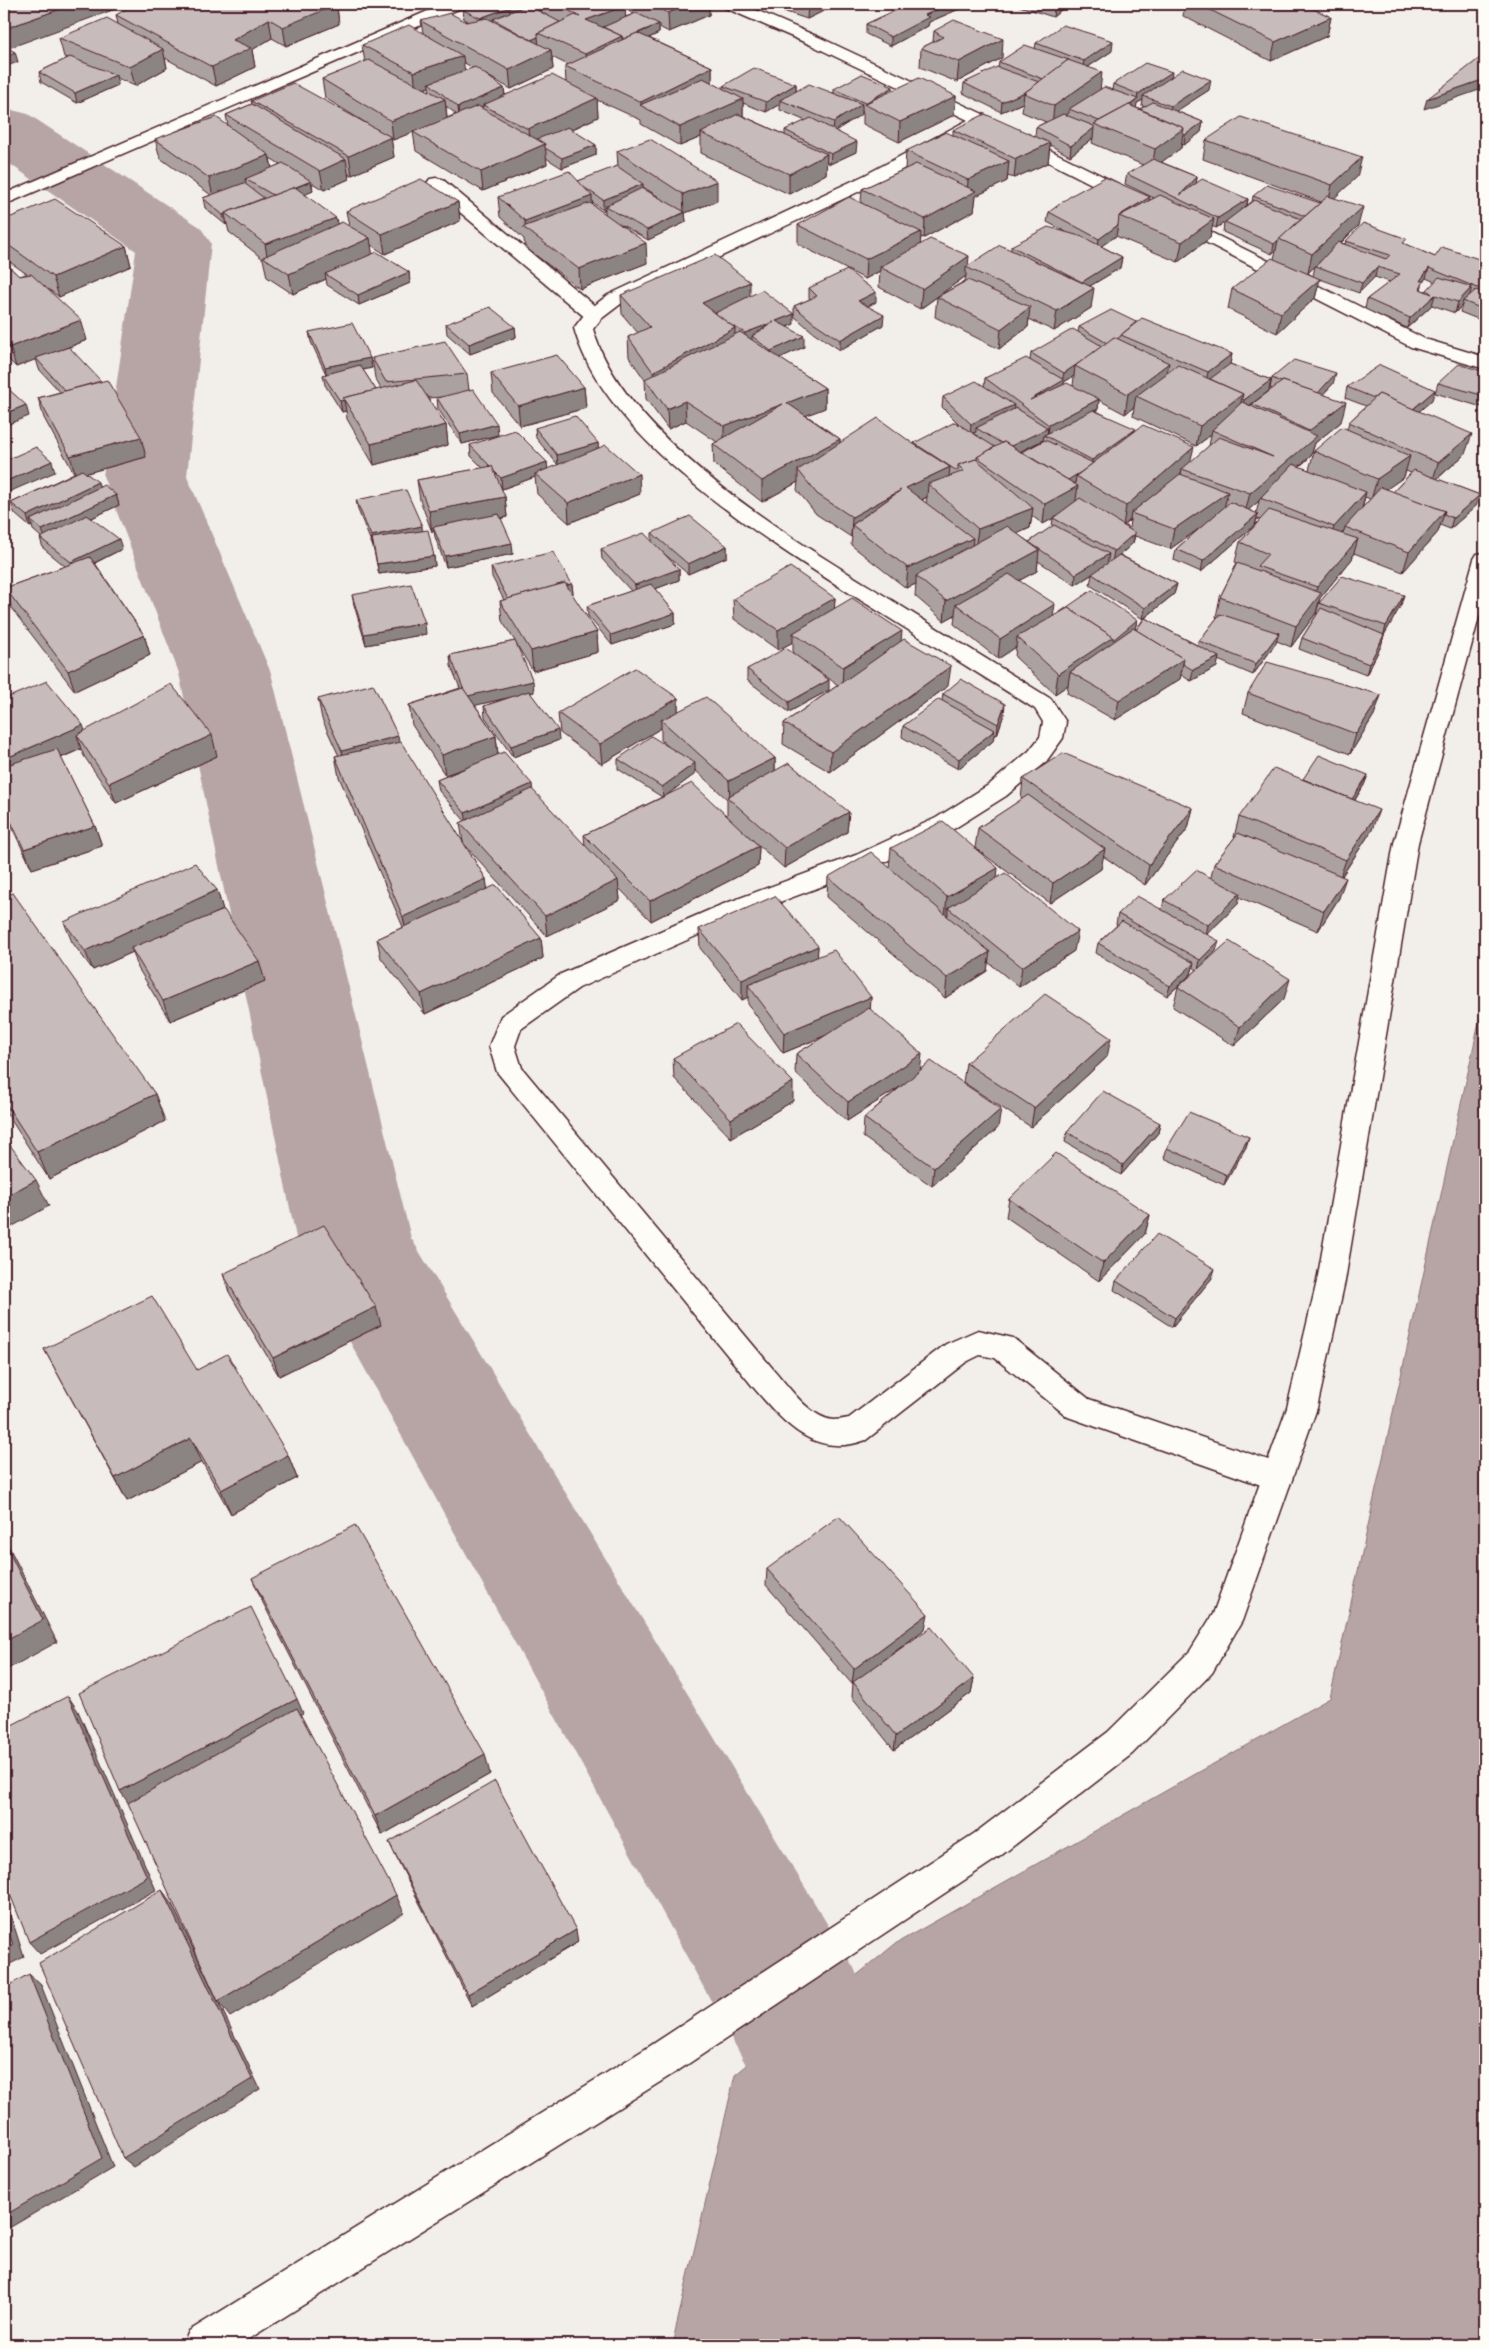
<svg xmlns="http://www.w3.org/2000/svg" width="1489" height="2349" font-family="'Patrick Hand',sans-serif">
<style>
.water{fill:#b7a5a6;stroke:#8b6f75}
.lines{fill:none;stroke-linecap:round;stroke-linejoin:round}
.river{fill:#b7a5a6;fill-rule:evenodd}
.lane-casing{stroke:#4a1f2b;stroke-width:3}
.street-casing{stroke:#4a1f2b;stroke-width:3}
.secondary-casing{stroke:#4a1f2b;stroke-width:3}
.highway-casing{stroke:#4a1f2b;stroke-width:3}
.lane{fill:#fdfcf7;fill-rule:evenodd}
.street{fill:#fdfcf7;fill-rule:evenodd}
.secondary{fill:#fdfcf7;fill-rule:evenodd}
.highway{fill:#fdfcf7;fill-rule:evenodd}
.wall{fill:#aca1a1;stroke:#4a1f2b;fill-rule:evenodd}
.shaded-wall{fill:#8c8383;stroke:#4a1f2b}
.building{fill:#c8bbbb;stroke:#4a1f2b}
</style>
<rect width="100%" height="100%" fill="#f2efeb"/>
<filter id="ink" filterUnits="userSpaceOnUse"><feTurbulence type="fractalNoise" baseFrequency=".02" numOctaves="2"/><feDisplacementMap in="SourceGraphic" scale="10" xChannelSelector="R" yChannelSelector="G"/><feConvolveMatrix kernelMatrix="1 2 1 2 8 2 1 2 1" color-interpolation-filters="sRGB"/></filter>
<g filter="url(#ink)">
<path class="water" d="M1485 995V2345H672L735 2075 895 1944 1330 1698Z"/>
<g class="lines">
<path class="river" d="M4 108 28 114 200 227 211 243 187 476 271 673 411 1238 854 1968 876 2020 854 2072 802 2094 750 2072 298 1247 179 673 103 476 136 251 4 160Z"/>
<defs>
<path id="lane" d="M436 178 442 179 601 311 603 315 601 319H587L430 187 427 183 430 179Z"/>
<g id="street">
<path d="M721 4H742L823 39 987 116 989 120 987 124 877 183 622 303 601 319 593 329C624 440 799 543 893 601 946 634 998 666 1051 699L1066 722 1063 738 1045 763 1006 796 952 830 874 867 739 917 579 988 521 1029 515 1046 522 1068 774 1370C789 1387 809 1417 833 1420 838 1420 844 1419 849 1418L946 1344 978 1330 1013 1338 1089 1399 1289 1467 1293 1477 1289 1487 1278 1491 1068 1417 995 1358 980 1355 966 1362 866 1440C814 1459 784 1423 754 1388L497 1072 489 1046 501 1016 561 974 721 905 856 855 936 818 990 784 1029 751 1040 737 1043 722 1035 709C983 676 930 644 878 611 780 549 605 444 574 328L587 311 608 295 865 175 968 120 811 45 723 7Z"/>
<path d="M1015 133 1139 194 1142 198 1139 202H1127L1009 142 1007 138 1009 134Z"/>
<path d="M1178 216 1425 339 1485 357V369L1411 347 1172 225 1169 221 1172 217Z"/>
</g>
<path id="secondary" d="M1485 553V595L1418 843 1345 1281 1317 1408 1242 1621 1212 1673 1132 1754 999 1857 676 2072 239 2345H183L189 2331 650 2046 975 1833 1108 1732 1190 1651 1213 1614 1287 1408 1317 1281 1394 843 1474 559 1477 554Z"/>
<path id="highway" d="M444 4H465L463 7 4 205V194Z"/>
</defs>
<use href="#lane" class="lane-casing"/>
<use href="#street" class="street-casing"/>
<use href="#secondary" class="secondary-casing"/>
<use href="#highway" class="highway-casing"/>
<use href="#lane" class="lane"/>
<use href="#street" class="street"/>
<use href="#secondary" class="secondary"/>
<use href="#highway" class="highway"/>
</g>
<g class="wall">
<path d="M371 4H384L376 7Z"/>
<path d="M479 4H529V6L548 16 531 6 530 4H709V15L669 32 659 27V33L649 38 712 67V83L723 89V86L796 84V91L834 93V89L893 91 956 96 954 115 899 142 863 124V112L862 111V114L835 131 856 152 830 164 826 162V174L789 194 701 153V137L680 146 641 124V120L597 100 598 117 571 130 596 145V155L562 168 546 158 547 164 483 191 416 151 413 132 393 140 391 139 394 157 352 175 349 174V179L324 190 312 183 313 191 305 194 337 224 349 226 346 211 458 202 460 221 385 254 371 245 372 254 409 272 410 283 359 305 327 285 326 279 293 294 267 277 263 259 229 232 227 224 226 225 205 208 203 198 211 195 160 158 155 139 228 126 226 115 252 104 251 101 366 123 325 98 322 79 365 62 362 45 423 33 421 21H468L464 19 463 10ZM625 9 634 14 625 17ZM552 57 568 65 565 66 566 82 505 95 504 88 486 75 511 89 553 69ZM463 62 473 68 464 71ZM429 87 430 91 424 89ZM743 103 766 112 780 104V110L806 121 785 130V135L743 116ZM446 106 456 114 447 118ZM270 158 280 164 272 168Z"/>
<path d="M768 4H838L807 19 780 10Z"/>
<path d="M886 4H966V6L929 22 928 26 891 46 866 34V24L894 11 885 8Z"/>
<path d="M1013 4H1068L1053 17Z"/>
<path d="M1185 4H1303L1331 17 1327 36 1271 61 1183 16Z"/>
<path d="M337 7 339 24 286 46 272 38 252 50 255 67 216 86 165 58 167 68 135 86 117 78 118 85 77 103 41 82 39 72 68 58 64 57 59 38 118 24 116 15Z"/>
<path d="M934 31 1002 58 957 82 920 67 921 48 933 42Z"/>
<path d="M1036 43 1112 51 1088 67 1100 90H1112L1113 84 1172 77 1209 90 1176 111 1203 122 1201 132 1184 145 1182 144 1181 148 1161 162 1197 177 1196 184 1248 199 1247 206 1252 202 1253 196 1320 203 1321 202 1203 159 1206 140 1357 177 1334 198 1358 226 1341 243 1345 244 1346 241 1405 244 1435 257 1485 261V322L1460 312 1462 305 1455 313 1432 305 1407 328 1365 309 1367 299 1390 282 1375 277 1359 293 1320 279 1315 298 1277 333 1228 309 1232 289 1274 259 1276 250 1272 254 1223 232 1224 223 1216 228 1212 226 1210 238 1178 262 1116 236 1101 246 1122 257 1120 268 1090 286 1091 308 1054 331 1029 319 1028 327 999 349 935 317 937 297 965 281 966 276 920 309 879 287 880 271 865 279 798 244V225L861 203 862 189 905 169 906 151 953 135V130L1035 136 1036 127 1046 122 1022 112 1023 103 1001 112 963 93 964 83 998 68 999 62 1035 49ZM1143 100 1142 106 1145 107 1140 109 1136 108 1137 103ZM1093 138 1092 143 1143 165 1127 174 1125 184 1154 198 1150 200 1049 212 1047 222 1066 232 1011 246V250L968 266 920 245 921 237 924 238 974 211 976 196 1007 181 1008 176 1014 178 1048 163 1050 145 1070 156ZM1315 266 1313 276 1308 273ZM1426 278 1435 282 1427 290V291L1421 290 1423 281Z"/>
<path d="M617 151 717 201 685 213 686 222 648 240 622 225 647 263 580 289 525 247 524 239 500 217 498 197 578 181 618 167ZM643 187 659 197 643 189ZM593 203 603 210H605V214L593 205Z"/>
<path d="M4 220 126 246 131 266 59 297 48 289 87 340 67 348 146 457 87 473 99 487 116 495 119 505 92 518 122 549 95 563 144 635 150 655 75 691 12 609 5 588 65 566 43 548 40 538 41 537 33 530 32 526 30 527 15 514 11 503 74 473 44 418 38 398 60 392 39 369 36 359 16 367 4 355V262L19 276 27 274 4 258Z"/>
<path d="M809 288 876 302 868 306 883 325 840 350 813 332 794 316V306L810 299 809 298Z"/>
<path d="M621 295 750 296 794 324 787 327 804 347 779 358 825 388V408L806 415 840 439V443L914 445V443L962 427 942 407 943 397 984 386 985 378 1030 360 1031 353 1078 332 1079 327 1136 322 1232 354 1230 364 1271 380 1269 391 1250 405 1251 406 1252 404 1272 389 1270 388 1272 378 1333 384 1323 394 1341 422 1315 443 1311 456 1299 467 1309 470 1314 451 1347 429 1349 422 1366 406 1345 398 1347 387 1432 400 1419 411 1465 454 1437 479 1480 495 1476 506 1450 529 1440 525 1438 532 1403 572 1354 553 1352 559 1320 598 1316 613 1291 647 1277 641 1276 643 1253 675 1218 660 1217 667 1191 681 1181 675 1180 679 1115 720 1067 693 1068 685 1055 694 1015 657 1016 647 998 659 954 624 955 615 944 621 915 596 916 584 906 588 851 545 852 537H851L816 514 797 490 798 482 762 502 714 464 713 444 717 442 686 421 668 429 646 399 645 380 629 357 628 337 638 333 622 314ZM1074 376 1073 386 1064 385V382ZM1099 400 1125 414 1134 407 1133 416 1196 446 1211 435 1209 446 1191 462 1095 410 1098 409ZM1043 440 1022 452 1020 451ZM1406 471 1411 473 1393 492 1386 489 1404 477ZM927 497 926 503 922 500ZM1365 497 1370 499 1362 509ZM1259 501 1256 514 1248 510ZM1032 516 1043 524 1054 518H1053L1052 527 1029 542 1017 534 1030 528ZM1257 519 1260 520 1240 542 1235 562 1237 563 1220 597 1216 617 1217 618 1199 641 1197 645 1145 618 1174 594 1177 584 1120 555 1133 543 1135 536 1170 549 1201 527 1176 549 1174 560 1201 572 1255 525ZM1130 520 1129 528 1124 525ZM1038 561 1075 585 1093 574H1092L1090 585 1143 619 1144 618 1136 630 1135 629 1137 620 1060 612V613L1054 617 1018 581 1037 571Z"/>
<path d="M446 324 515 327 516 337 470 354 447 334Z"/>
<path d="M309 332 370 358 372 368 363 370 376 390 381 389 375 378 372 358 467 374 469 390 498 435 462 444 438 409 437 398 443 397 428 398 446 425 448 445 374 465 347 419 346 411 342 412 325 385 323 375 326 374 311 342Z"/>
<path d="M1485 372V408L1435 393 1438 383Z"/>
<path d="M491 373 584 387 586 408 520 426 493 393Z"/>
<path d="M535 428 598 443V448L640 494 569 523 537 494 535 477 502 489 500 487 505 497 507 517 501 519 513 554 446 567 435 537 434 531 432 532 420 500 417 480 483 468 471 456 470 445 547 462V469L558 465 536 438Z"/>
<path d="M356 500 423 531 434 556 435 566 379 574 373 547 358 510Z"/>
<path d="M652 533 727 546V557L688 574 661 551 679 569V580L655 589 675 613V624L612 645 588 616 587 606 631 591 602 559 601 549 652 542Z"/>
<path d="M491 567 572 584 573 594 572 595 597 632 598 652 533 671 515 642 534 692 530 693 559 740 513 757 485 717 484 706 511 697 475 705 496 736 498 754 585 846 584 835 662 797 618 769V759L670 748 661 740V728L602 764 560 733 558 713 678 698V711L775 758V771L849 812 847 832 784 868 748 836 759 846 758 866 651 921 619 888 620 900 547 936 465 845 486 879 487 889 541 938 543 958 425 1014 381 958 377 939 403 927 339 777 335 756H339L322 719 318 699 398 736 399 743 463 842 460 823 465 821 439 791 437 780 471 766 445 775 412 725 409 705 460 688 451 666 450 655 515 641 502 621 500 601 504 600 492 577ZM695 770 727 799V816L666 795 695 774Z"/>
<path d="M352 595 426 634 366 645 354 605Z"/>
<path d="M835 598 834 609 901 640 948 686 830 772 783 744 784 723 838 685 804 661 829 690 789 712 747 680V669L793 653V642L778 650 734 619 733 599Z"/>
<path d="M1319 603 1401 605 1384 635 1381 646 1366 675 1299 649 1302 638 1317 614 1316 613Z"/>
<path d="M1248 693 1381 695 1374 715 1350 754 1243 713Z"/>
<path d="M943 694 1004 714 997 735 994 734 993 741 958 769 902 737 903 726 942 701Z"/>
<path d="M4 699 85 731 217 756 116 803 84 756 81 749 61 758 95 826 102 846 32 869 4 811Z"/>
<path d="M1368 775 1364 785 1355 800 1372 830 1342 876 1339 898 1318 931 1239 897 1238 904 1207 934 1216 951 1200 967 1284 999 1234 1046 1173 1007 1178 987 1197 970 1193 967 1191 974 1167 996 1096 953 1098 943 1117 925 1116 924 1118 914 1162 909 1164 900 1211 877 1214 864 1235 837H1234L1239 817 1303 779Z"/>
<path d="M1023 779 1193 808 1188 828 1145 885 1103 856 1101 869 1050 903 975 848 978 828 1021 800Z"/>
<path d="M891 848 997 878 1074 951 1019 987 988 962 987 971 945 998 827 897 828 877 889 868Z"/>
<path d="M217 890 223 910 205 918 265 981 170 1021 138 968 133 952 93 970 72 942 64 922Z"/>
<path d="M4 897 155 1094 165 1121 49 1179 4 1109Z"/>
<path d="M699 929 818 946 817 957 871 997 870 1009 921 1069 998 1128 932 1186 863 1137 864 1118 901 1086 847 1121 795 1073 796 1054 827 1035 783 1053 748 1004V997L742 1000 700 948Z"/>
<path d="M1107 1057 1031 1127 963 1082 966 1063Z"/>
<path d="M673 1058 793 1101 731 1138 674 1078Z"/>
<path d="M1160 1123 1158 1133 1121 1175 1065 1142 1067 1132Z"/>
<path d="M1249 1137 1246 1147 1224 1185 1164 1158 1167 1148Z"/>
<path d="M1009 1199 1150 1215 1145 1234 1099 1281 1006 1217Z"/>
<path d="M223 1274 381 1325 279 1376 229 1292Z"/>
<path d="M1212 1278 1172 1327 1114 1290 1116 1281Z"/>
<path d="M44 1349 197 1370 288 1455 297 1478 231 1514 202 1462 127 1501Z"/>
<path d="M767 1569 925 1629 870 1671 974 1678 971 1693 894 1750 852 1697 853 1683 852 1684 766 1585Z"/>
<path d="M252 1578 490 1774 382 1835 262 1601Z"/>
<path d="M389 1842 578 1942 472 2006 395 1855Z"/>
</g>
<g class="shaded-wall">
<path d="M74 4H129L6 49 4 43V29Z"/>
<path d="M323 4H343L337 7 339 24 286 46 283 27Z"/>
<path d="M376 4H384L376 7Z"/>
<path d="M519 4H529V10L493 19V24L480 18Z"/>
<path d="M691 4H709V15L669 32 668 13Z"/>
<path d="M808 4H838L807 19Z"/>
<path d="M950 4H966V6L929 22 928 26 891 46V37L925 15Z"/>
<path d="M1055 4H1068L1053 17Z"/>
<path d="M625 6 626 25 606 32 586 20Z"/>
<path d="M1331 17 1327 36 1271 61 1275 42Z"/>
<path d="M269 19 272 38 252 50 255 67 216 86 212 67 233 40Z"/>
<path d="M659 24V33L624 50V40Z"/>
<path d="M622 36 623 55 586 73 585 54Z"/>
<path d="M538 37 539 47 531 40Z"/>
<path d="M1003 39 1002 58 957 82 959 62Z"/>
<path d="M1113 41 1112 51 1082 71 1084 61Z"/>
<path d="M163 49 167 68 135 86 130 67Z"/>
<path d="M551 50 553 69 511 89 509 70Z"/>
<path d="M15 52 18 62 4 67V57Z"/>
<path d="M463 56 465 75 429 83V87L416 91 414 72Z"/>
<path d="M712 67V86L641 105V102Z"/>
<path d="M1102 72 1100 92 1069 109V113L1052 125 1054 106Z"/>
<path d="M1172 72 1171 82 1143 96V100L1137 103 1136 109 1108 125 1137 100 1138 94Z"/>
<path d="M116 75 118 85 77 103 75 93Z"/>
<path d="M1485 79V88L1424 109 1427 99Z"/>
<path d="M1211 80 1209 90 1169 116 1171 106Z"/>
<path d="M796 84V94L780 100V104L766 112V102Z"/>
<path d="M1044 84 1024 93 1023 103 1001 112 1002 102Z"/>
<path d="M893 87V97L865 105V103Z"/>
<path d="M504 88 505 98 483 105V107L459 117 458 107Z"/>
<path d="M956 96 954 115 899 142 900 122Z"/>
<path d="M597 98 598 117 530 148 528 129Z"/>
<path d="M445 99 447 119 393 140 391 121Z"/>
<path d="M743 99V118L701 133V137L680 146V127Z"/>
<path d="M862 104V114L833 132 834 122Z"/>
<path d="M1203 122 1201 132 1184 145 1185 135Z"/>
<path d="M1094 128 1093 138 1070 156 1071 146Z"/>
<path d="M1184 128 1181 148 1152 169 1155 149Z"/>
<path d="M391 137 394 157 352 175 349 156Z"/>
<path d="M857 142 856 152 830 164 831 154Z"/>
<path d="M1050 143 1048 163 1014 178 1016 159Z"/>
<path d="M545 144 547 164 483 191 481 172Z"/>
<path d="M596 145V155L562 168V158Z"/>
<path d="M827 154 826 174 789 194V174Z"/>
<path d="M269 155 273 174 245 179 246 185 213 197 209 178Z"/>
<path d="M1362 157 1357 177 1328 204 1332 185Z"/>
<path d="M346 159 349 179 324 190 320 171Z"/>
<path d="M1009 161 1007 181 976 196 974 211 924 238 925 219 967 196 968 180Z"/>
<path d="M1197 177 1196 187 1180 195Z"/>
<path d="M311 181 313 191 277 207 275 197Z"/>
<path d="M717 181V201L685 213 686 222 648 240 647 230 684 213 683 194Z"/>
<path d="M643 184 644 194 605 206V210H603V200Z"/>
<path d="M592 196 593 216 525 229V221Z"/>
<path d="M1150 197 1149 207 1129 219 1120 215Z"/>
<path d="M1248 199 1246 209 1216 228 1218 218Z"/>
<path d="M458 202 460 221 385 254 382 234Z"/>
<path d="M1363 207 1358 226 1308 273 1312 254Z"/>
<path d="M225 214 227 224 226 225 223 215Z"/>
<path d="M336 218 340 237 268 261 265 244Z"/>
<path d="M1214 219 1210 238 1178 262 1182 242Z"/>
<path d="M1118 225 1116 236 1097 249 1099 239Z"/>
<path d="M921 232 920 252 880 267V271L865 279 866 259Z"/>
<path d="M370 238 373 258 325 274 326 279 293 294 289 274Z"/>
<path d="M1278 240 1276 250 1272 254 1274 244Z"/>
<path d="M646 243 647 263 580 289 579 269Z"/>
<path d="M126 246 131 266 59 297 53 277Z"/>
<path d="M969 256 968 267H966V276L920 309 922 289Z"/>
<path d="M1122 257 1120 268 1080 292 1082 282Z"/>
<path d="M1377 267 1375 277 1359 293 1362 283Z"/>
<path d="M1429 268 1426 278 1417 291 1420 281Z"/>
<path d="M409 272 410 283 359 305 358 295Z"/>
<path d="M1320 279 1315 298 1277 333 1281 313Z"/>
<path d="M750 282V302L718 317 702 303Z"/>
<path d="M1472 287 1469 298 1463 301 1462 305 1455 313 1458 302Z"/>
<path d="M1094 288 1091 308 1054 331 1057 311Z"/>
<path d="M876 292V302L858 311V301Z"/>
<path d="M1435 295 1432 305 1407 328 1410 318Z"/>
<path d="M1030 307 1028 327 999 349 1001 329Z"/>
<path d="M794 314V324L776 331V321Z"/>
<path d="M884 315 883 325 840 350V340Z"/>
<path d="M81 320 87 340 16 367 10 347Z"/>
<path d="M774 322 752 336V341L745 343V333Z"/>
<path d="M515 327 516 337 470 354 469 344Z"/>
<path d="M735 328V348L654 392 653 372Z"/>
<path d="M804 336V347L771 362V351Z"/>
<path d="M1103 347 1075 366 1074 376 1064 382 1063 391 1029 410 1030 400 1062 381 1064 373Z"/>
<path d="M1232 354 1228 374 1204 392 1208 372Z"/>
<path d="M370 358 372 368 327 377 325 367Z"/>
<path d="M1169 363 1165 383 1136 396 1134 407 1125 414 1128 394Z"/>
<path d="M1336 373 1333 384 1311 407 1314 396Z"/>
<path d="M1271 380 1269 391 1242 411 1244 400Z"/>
<path d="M584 387 586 408 520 426 518 406Z"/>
<path d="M825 388V408L787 423V403Z"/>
<path d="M1435 390 1432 400 1406 423 1409 413Z"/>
<path d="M1243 394 1238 415 1212 430 1211 435 1196 446 1200 426Z"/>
<path d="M1099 399 1098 409 1048 435 1049 425Z"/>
<path d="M344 400 346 411 342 412 340 401Z"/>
<path d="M685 401 686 421 668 429 667 409Z"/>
<path d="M1346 402 1341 422 1315 443 1311 456 1262 499 1260 498 1259 501 1245 513 1250 493 1306 445 1309 431Z"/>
<path d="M783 404 724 447V426Z"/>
<path d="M26 405 29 416 4 426V414Z"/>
<path d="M1014 405 1013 416 976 428V432L970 434 971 424Z"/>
<path d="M497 424 498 435 462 444 460 434Z"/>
<path d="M446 425 448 445 374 465 371 444Z"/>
<path d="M1048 428 1047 437 1044 435 1043 440 1007 458 1008 447Z"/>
<path d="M1136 429 1093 475 1076 476 1075 485 1064 482 1091 466 1092 460Z"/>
<path d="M1472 434 1465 454 1432 483 1438 463Z"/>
<path d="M141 437 146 457 76 476 70 456Z"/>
<path d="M840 439 839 459 798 470V482L762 502V481Z"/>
<path d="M598 443 599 454 558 465 557 455Z"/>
<path d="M1194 447 1189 467 1182 469 1181 475 1131 513 1130 520 1123 526 1126 506Z"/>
<path d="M1410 456 1404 477 1371 500 1377 479Z"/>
<path d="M52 461 55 472 4 494V482Z"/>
<path d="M547 462 548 472 535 474V477L502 489 501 478Z"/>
<path d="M950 467 948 487 928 484 927 497 905 508 906 488Z"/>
<path d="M639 474 640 494 569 523 568 503Z"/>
<path d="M98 482 101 492 30 520 32 526 30 527 27 516Z"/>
<path d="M1078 486 1075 506 1043 524 1045 504Z"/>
<path d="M901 490 852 525 851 537 852 517Z"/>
<path d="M1228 492 1223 512 1170 549 1174 529Z"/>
<path d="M1366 492 1361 513 1345 527 1344 531 1328 547 1334 527Z"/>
<path d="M116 495 119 505 46 540 42 530Z"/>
<path d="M1480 495 1476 506 1450 529 1453 518Z"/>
<path d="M505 497 507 517 435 531 433 527 434 531 432 532 429 511Z"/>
<path d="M1033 508 1030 528 975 549 978 529Z"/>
<path d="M1445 511 1438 532 1403 572 1409 552Z"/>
<path d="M1258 514 1255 525 1201 572 1203 561Z"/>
<path d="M422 526 423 537 372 538 373 547 371 536Z"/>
<path d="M1135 533 1133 543 1112 562 1114 551Z"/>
<path d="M973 538 971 559 916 576V584L906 588 908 568Z"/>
<path d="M119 539 122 549 74 573 71 562Z"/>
<path d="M1358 539 1352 559 1320 598 1316 613 1291 647 1296 626 1312 604 1317 587Z"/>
<path d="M512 543 513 554 446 567 445 556Z"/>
<path d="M727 546V557L688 574V564Z"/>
<path d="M1039 550 1037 571 964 610 956 604 955 615 944 621 946 601Z"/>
<path d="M1109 554 1107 565 1075 585 1076 574Z"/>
<path d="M434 556 435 566 379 574 377 564Z"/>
<path d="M679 569V580L636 596 635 585Z"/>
<path d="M572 584 573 594 509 610 508 600Z"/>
<path d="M1177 584 1174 594 1143 619 1145 608Z"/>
<path d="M1404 595 1401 605 1383 637 1386 626Z"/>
<path d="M835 598 834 618 793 633V642L778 650V630Z"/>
<path d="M1055 604 1052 624 1017 637 1016 647 998 659 1000 639Z"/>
<path d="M675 613V624L612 645 611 635Z"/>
<path d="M1137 620 1135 630 1070 672 1068 685 1055 694 1058 674Z"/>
<path d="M425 623 426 634 366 645 364 634Z"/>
<path d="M902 631 900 652 842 687 843 667Z"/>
<path d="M597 632 598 652 533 671 531 651Z"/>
<path d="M1279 633 1276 643 1253 675 1256 664Z"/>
<path d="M144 635 150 655 75 691 68 671Z"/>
<path d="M1384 635 1381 646 1366 675 1369 664Z"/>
<path d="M1219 657 1217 667 1191 681 1193 670Z"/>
<path d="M1184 659 1180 679 1115 720 1119 700Z"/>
<path d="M951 666 948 686 830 772 831 752Z"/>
<path d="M829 680V690L789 712V702Z"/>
<path d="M533 681 534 692 468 707 466 696Z"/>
<path d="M1381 695 1374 715 1350 754 1356 734Z"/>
<path d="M678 698V718L661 720V728L602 764 600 744Z"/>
<path d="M1005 704 1004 714 997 735 998 724Z"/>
<path d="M83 725 90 745 77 735 81 749 4 782V759Z"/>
<path d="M558 730 559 740 513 757 511 746Z"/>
<path d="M995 730 993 741 958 769 959 759Z"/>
<path d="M212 735 217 756 116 803 109 783Z"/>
<path d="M398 736 402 756 346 771 342 751Z"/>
<path d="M496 736 498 757 445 775 442 755Z"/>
<path d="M775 758V778L730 800 729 781Z"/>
<path d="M695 763V774L663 798 662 787Z"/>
<path d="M1368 775 1364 785 1347 812 1350 802Z"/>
<path d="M532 784 533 794 467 823 465 813Z"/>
<path d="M1193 808 1188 828 1145 885 1149 865Z"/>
<path d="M1379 810 1372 830 1339 880 1346 860Z"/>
<path d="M849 812 847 832 784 868 785 848Z"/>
<path d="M95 826 102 846 32 869 24 849Z"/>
<path d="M759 846 758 866 651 921 650 901Z"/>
<path d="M1105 849 1101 869 1050 903 1053 883Z"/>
<path d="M998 868 996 888 948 908V915L945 917 947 897Z"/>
<path d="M1346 878 1339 898 1318 931 1324 911Z"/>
<path d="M486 879 489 899 407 937 403 917Z"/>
<path d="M618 880 620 900 547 936 545 916Z"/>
<path d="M217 890 223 910 133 951 131 948 133 952 93 970 85 951Z"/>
<path d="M1240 893 1238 904 1206 935 1208 925Z"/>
<path d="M1078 931 1074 951 1019 987 1022 967Z"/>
<path d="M541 938 543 958 425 1014 421 994Z"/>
<path d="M1219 941 1216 951 1198 970 1200 960Z"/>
<path d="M818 946 817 966 748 985V997L742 1000V980Z"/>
<path d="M990 952 987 971 945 998 947 978Z"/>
<path d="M259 961 265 981 170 1021 163 1001Z"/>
<path d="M1194 963 1191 974 1167 996 1170 986Z"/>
<path d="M1290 979 1284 999 1234 1046 1240 1027Z"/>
<path d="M871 997 870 1017 783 1053 784 1033Z"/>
<path d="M1111 1038 1107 1057 1031 1127 1034 1108Z"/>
<path d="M922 1054 920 1074 847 1121 848 1102Z"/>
<path d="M793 1082V1101L731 1138V1119Z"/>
<path d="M155 1094 165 1121 49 1179 37 1152Z"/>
<path d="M1001 1109 998 1128 932 1186 934 1168Z"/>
<path d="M1160 1123 1158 1133 1121 1175 1123 1165Z"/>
<path d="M1249 1137 1246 1147 1224 1185 1227 1175Z"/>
<path d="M36 1180 49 1206 4 1231V1197Z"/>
<path d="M1150 1215 1145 1234 1099 1281 1103 1263Z"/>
<path d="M1215 1269 1212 1278 1172 1327 1175 1318Z"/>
<path d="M376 1307 381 1325 279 1376 273 1358Z"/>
<path d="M191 1438 202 1462 127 1501 115 1478Z"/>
<path d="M288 1455 297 1478 231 1514 221 1490Z"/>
<path d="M4 1537 57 1642 4 1671Z"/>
<path d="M928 1614 925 1629 852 1684 854 1669Z"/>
<path d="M974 1678 971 1693 894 1750 896 1736Z"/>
<path d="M68 1696 78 1711 156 1890 40 1954 29 1942Z"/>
<path d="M297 1699 303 1713 129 1804 120 1791Z"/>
<path d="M485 1754 490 1774 382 1835 375 1816Z"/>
<path d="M162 1890 171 1902 218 2001 396 1895 404 1913 230 2017 218 2001 260 2089 134 2167 123 2158Z"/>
<path d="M4 1895 24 1957 4 1967Z"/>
<path d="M576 1930 578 1942 472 2006 468 1994Z"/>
<path d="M29 1974 41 1985 113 2167 4 2231V2216Z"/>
</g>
<g class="building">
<path d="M4 4H74L4 29Z"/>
<path d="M134 4H333L336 5 283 27 269 19 233 40 251 48 212 67 116 15Z"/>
<path d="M479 4H519L480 18 463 10Z"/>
<path d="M558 4H621L625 6 586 20 622 36 585 54 538 33 575 15 580 17Z"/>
<path d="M650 4H691L668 13Z"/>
<path d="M899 4H950L925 15 929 17 891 37 866 24 905 6Z"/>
<path d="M1198 4H1303L1331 17 1275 42Z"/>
<path d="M527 5 560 22 538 33V37L531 40 493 19Z"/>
<path d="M450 13 466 22 487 18 551 50 509 70 421 21Z"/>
<path d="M636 13 659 24 623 39 622 36 603 27Z"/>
<path d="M107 18 163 49 130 67 59 38Z"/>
<path d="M954 20 1003 39 959 62 921 48 943 37 934 31Z"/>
<path d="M409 25 463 56 414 72 362 45Z"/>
<path d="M1063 25 1113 41 1084 61 1036 43Z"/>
<path d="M637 33 712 67 641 102 565 66Z"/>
<path d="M1025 45 1069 60H1068L1043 79 999 62Z"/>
<path d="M4 46 15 52 4 57Z"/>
<path d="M1485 54V79L1427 99Z"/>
<path d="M70 57 116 75 75 93 39 72Z"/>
<path d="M369 60 445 99 391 121 322 79Z"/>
<path d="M1068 60 1102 72 1054 106 1024 93Z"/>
<path d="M1145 63 1172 72 1138 94 1113 84Z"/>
<path d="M475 67 504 88 458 107 429 83Z"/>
<path d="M997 67 1039 82 1025 92 1002 102 964 83Z"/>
<path d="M754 68 796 84 766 102 723 86Z"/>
<path d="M1183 69 1211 80 1171 106 1143 96Z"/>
<path d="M862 74 893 87 865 103 834 89Z"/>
<path d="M552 75 597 98 528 129 483 105Z"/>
<path d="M703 78 743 99 680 127 640 105Z"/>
<path d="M919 78 956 96 900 122 864 104Z"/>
<path d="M293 83 391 137 349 156 251 101Z"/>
<path d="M809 84 862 104 834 122 780 100Z"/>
<path d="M1104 87 1138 99 1130 105H1129L1099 121 1069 109Z"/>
<path d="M1153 102 1203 122 1185 135 1183 134 1184 128 1140 109Z"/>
<path d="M252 104 346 159 320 171 226 115Z"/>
<path d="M1129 105 1184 128 1155 149 1094 124Z"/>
<path d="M478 106 545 144 481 172 413 132Z"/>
<path d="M738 114 827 154 789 174 701 133Z"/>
<path d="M985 114 1050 143 1016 159 953 130Z"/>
<path d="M1063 114 1094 126V128L1071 146 1036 127Z"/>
<path d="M216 117 269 155 209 178 155 139Z"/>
<path d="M1241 117 1362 157 1332 185 1206 140Z"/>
<path d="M811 118 857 142 831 154 785 130Z"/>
<path d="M568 127 596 145 562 158 545 148V144L537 139Z"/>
<path d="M946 132 1009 161 968 180 906 151Z"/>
<path d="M650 139 717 181 683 194 617 151Z"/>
<path d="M1153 159 1197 177 1180 195 1202 179 1248 199 1218 218 1127 174Z"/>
<path d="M283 163 311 181 296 187 273 195 245 179Z"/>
<path d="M916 164 976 191 925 219 862 189Z"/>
<path d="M617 166 643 184 603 200 582 186 578 181Z"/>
<path d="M569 171 592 196 525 221 498 197Z"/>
<path d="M1105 177 1150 197 1120 215H1121L1119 216 1118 225 1099 239 1049 212 1072 195Z"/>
<path d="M421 179 458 202 382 234 346 211Z"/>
<path d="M244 183 264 198 225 213V214L223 215 203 198Z"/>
<path d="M1267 185 1320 203 1305 216 1253 196Z"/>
<path d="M295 187 336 218 265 244 225 213Z"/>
<path d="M642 188 685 212 647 230 605 206Z"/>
<path d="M1160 195 1214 219 1182 242 1119 216Z"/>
<path d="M1328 196 1363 207 1312 254 1279 239Z"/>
<path d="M849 197 921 232 866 259 798 225Z"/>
<path d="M55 199 126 246 53 277 4 242V220Z"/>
<path d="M1254 200 1301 219 1274 244 1225 222Z"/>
<path d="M590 203 646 243 579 269 523 227Z"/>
<path d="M342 222 370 238 289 274 263 257Z"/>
<path d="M1363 223 1407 239 1403 243 1435 257 1442 247 1485 261V291L1429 268 1420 281H1424L1420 289 1432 294 1427 290 1439 277 1472 287 1458 302 1435 295 1410 318 1367 299 1400 274 1377 267 1362 283 1316 266 1338 242 1386 259 1390 255 1346 241Z"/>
<path d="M1048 227 1083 237 1122 257 1082 282 1011 246Z"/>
<path d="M930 239 969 256 922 289 880 267Z"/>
<path d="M1000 245 1094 288 1057 311 966 267Z"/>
<path d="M377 252 409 272 358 295 325 274Z"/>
<path d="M715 255 750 282 702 303 735 328 653 372 628 337 650 327 621 295Z"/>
<path d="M1272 258 1320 279 1281 313 1232 289Z"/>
<path d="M4 262 19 276 31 274 81 320 10 347 4 341Z"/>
<path d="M847 270 876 292 858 301 884 315 840 340 813 322 794 306 817 296 809 288Z"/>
<path d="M968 280 1030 307 1001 329 937 297Z"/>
<path d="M762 290 794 314 776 321 804 336 771 351 752 336 774 322 745 333 731 325 715 313Z"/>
<path d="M1476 290 1485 293V310L1463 301Z"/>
<path d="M490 307 515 327 469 344 446 324Z"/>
<path d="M1111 310 1136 322 1121 335V336L1117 339 1114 337 1107 343 1079 327Z"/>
<path d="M1142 318 1232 354 1208 372 1121 335Z"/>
<path d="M352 323 370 358 325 367 309 332Z"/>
<path d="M1073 329 1102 346 1085 359 1064 373 1031 353Z"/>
<path d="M740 332 825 388 787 403 840 439 762 481 713 444 783 404 724 426 685 401 667 409 645 379Z"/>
<path d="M1114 337 1169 363 1128 394 1075 366Z"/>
<path d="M445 341 467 374 386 382 372 358Z"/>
<path d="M69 347 101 381 65 391 36 358Z"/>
<path d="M557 355 584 387 518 406 491 373Z"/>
<path d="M1026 358 1064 380 1030 400 1067 383 1099 399 1049 425 985 378Z"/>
<path d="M1294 360 1336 373 1318 393 1283 381 1281 382 1272 378Z"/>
<path d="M1230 364 1271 380 1244 400 1242 399 1243 394 1210 379Z"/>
<path d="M1459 364 1485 372V396L1438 383Z"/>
<path d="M360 365 376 390 343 398 344 400 340 401 323 375Z"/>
<path d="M1178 365 1243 394 1200 426 1136 396Z"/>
<path d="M1380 365 1435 390 1413 409 1379 394 1374 398 1347 387Z"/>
<path d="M107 380 141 437 70 456 38 398Z"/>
<path d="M416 380 446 425 371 444 343 398Z"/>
<path d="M976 381 1014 405 971 424 943 397Z"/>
<path d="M1283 381 1346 402 1309 431 1252 404Z"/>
<path d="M4 385 26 405 4 414Z"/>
<path d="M473 389 497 424 460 434 437 398Z"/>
<path d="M1379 394 1472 434 1438 463 1349 422Z"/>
<path d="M1242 402 1317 436 1250 493 1182 469 1219 437 1273 457 1212 430Z"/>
<path d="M1016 408 1048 428 1011 446 1004 442 1001 443 976 428Z"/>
<path d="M1093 410 1136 429 1092 460 1044 435Z"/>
<path d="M575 416 598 443 557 455 535 428Z"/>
<path d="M878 418 912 443 950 467 906 488 973 538 908 568 852 525 901 490 852 517 817 494 798 470Z"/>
<path d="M955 422 995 447 977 457V460L976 459 958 465V470L957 471 914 443Z"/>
<path d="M1143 425 1194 447 1126 506 1076 476Z"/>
<path d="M1342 427 1410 456 1377 479 1314 451Z"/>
<path d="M515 430 547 462 501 478 493 470 492 466H490L470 445Z"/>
<path d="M1045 440 1093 463 1081 472 1068 480 1022 452Z"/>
<path d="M1004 442 1078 486 1045 504 977 457Z"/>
<path d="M606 445 639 474 568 503 535 474Z"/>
<path d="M36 447 52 461 4 482V461Z"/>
<path d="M976 459 1033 508 978 529 928 484 964 471 958 465Z"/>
<path d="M1293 464 1366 492 1334 527 1260 498Z"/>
<path d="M492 466 505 497 429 511 417 480Z"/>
<path d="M82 470 98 482 27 516 11 503Z"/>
<path d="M1414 470 1480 495 1453 518 1444 514 1445 511 1393 492Z"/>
<path d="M1180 474 1228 492 1174 529 1131 513Z"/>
<path d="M104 485 116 495 42 530 30 520Z"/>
<path d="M1381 487 1445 511 1409 552 1345 527Z"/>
<path d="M406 490 422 526 371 536 356 500Z"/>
<path d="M1080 498 1135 533 1114 551 1053 518Z"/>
<path d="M1230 502 1258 514 1203 561 1176 549Z"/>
<path d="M1269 510 1358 539 1317 587 1257 566 1268 554 1240 542Z"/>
<path d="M499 514 512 543 445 556 433 527Z"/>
<path d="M87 515 119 539 71 562 40 538Z"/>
<path d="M690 516 727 546 688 564 652 533Z"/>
<path d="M1054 525 1109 554 1076 574 1029 542Z"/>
<path d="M1007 526 1039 550 946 601 916 576Z"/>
<path d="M428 530 434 556 377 564 372 538Z"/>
<path d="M644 533 679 569 635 585 601 549Z"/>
<path d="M553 552 572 584 566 585 565 583 508 599 491 567Z"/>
<path d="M1119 555 1177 584 1145 608 1092 574Z"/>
<path d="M90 557 144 635 68 671 5 588Z"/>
<path d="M1237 563 1321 593 1296 626 1220 597Z"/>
<path d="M790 567 835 598 778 630 733 599Z"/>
<path d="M1009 574 1055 604 1000 639 956 604Z"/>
<path d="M1342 576 1404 595 1386 626 1319 603Z"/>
<path d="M565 583 597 632 531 651 500 601Z"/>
<path d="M411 584 425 623 364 634 352 595Z"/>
<path d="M651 584 675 613 611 635 587 606Z"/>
<path d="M1092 590 1137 620 1113 640V637L1068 608 1061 613 1060 612Z"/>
<path d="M852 598 902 631 843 667 793 633Z"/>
<path d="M1068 608 1113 637 1058 674 1017 637Z"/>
<path d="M1321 608 1384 635 1369 664 1302 638Z"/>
<path d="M1220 614 1279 633 1256 664 1199 641Z"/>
<path d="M1145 618 1219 657 1193 670 1183 664 1184 659 1136 630Z"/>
<path d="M1133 628 1184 659 1119 700 1070 672Z"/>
<path d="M904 639 951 666 831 752 784 723Z"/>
<path d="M515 641 533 681 468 696 463 688 450 655Z"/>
<path d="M786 648 829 680 789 702 747 669Z"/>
<path d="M1267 662 1381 695 1356 734 1248 693Z"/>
<path d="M635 668 678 698 600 744 558 713Z"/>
<path d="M961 679 1005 704 998 724 943 694Z"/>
<path d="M47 681 83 725 4 759V699Z"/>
<path d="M171 684 212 735 109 783 77 735Z"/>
<path d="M373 684 398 736 342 751 318 699Z"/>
<path d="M463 688 496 736 442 755 409 705Z"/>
<path d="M529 691 558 730 511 746 484 706Z"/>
<path d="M706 697 775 758 729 781 661 720Z"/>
<path d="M939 699 995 730 959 759 903 726Z"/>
<path d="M651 736 695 763 662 787 618 759Z"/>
<path d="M401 742 486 879 403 917 335 756Z"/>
<path d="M57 749 95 826 24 849 4 807V766Z"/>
<path d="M504 752 532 784 465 813 437 780Z"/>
<path d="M1063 753 1193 808 1149 865 1023 779Z"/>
<path d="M1319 755 1368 775 1352 799 1303 779Z"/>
<path d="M789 763 849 812 785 848 727 797Z"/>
<path d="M1274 768 1379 810 1346 860 1239 817Z"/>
<path d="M692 783 759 846 650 901 584 835Z"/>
<path d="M532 789 618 880 545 916 460 823Z"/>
<path d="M1028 795 1105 849 1053 883 978 828Z"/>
<path d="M943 821 998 868 947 897 891 848Z"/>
<path d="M1238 833 1346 878 1324 911 1214 864Z"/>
<path d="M871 852 990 952 947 978 828 877Z"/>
<path d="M195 863 217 890 85 951 64 922Z"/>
<path d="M1196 870 1240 893 1208 925 1164 900Z"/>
<path d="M1005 873 1078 931 1022 967 948 908Z"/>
<path d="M496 885 541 938 421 994 377 939Z"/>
<path d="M13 893 155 1094 37 1152 4 1101V897Z"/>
<path d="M775 896 818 946 742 980 699 929Z"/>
<path d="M1137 896 1219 941 1200 960 1118 914Z"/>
<path d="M224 910 259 961 163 1001 131 948Z"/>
<path d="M1122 921 1194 963 1170 986 1098 943Z"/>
<path d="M1229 941 1290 979 1240 1027 1178 987Z"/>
<path d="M834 950 871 997 784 1033 748 985Z"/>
<path d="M1045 994 1111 1038 1034 1108 966 1063Z"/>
<path d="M869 1008 922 1054 848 1102 796 1054Z"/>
<path d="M736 1024 793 1082 731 1119 673 1058Z"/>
<path d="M931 1061 1001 1109 934 1168 864 1118Z"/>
<path d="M1103 1091 1160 1123 1123 1165 1067 1132Z"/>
<path d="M1189 1112 1249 1137 1227 1175 1167 1148Z"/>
<path d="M4 1137 36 1180 4 1197Z"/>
<path d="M1056 1153 1150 1215 1103 1263 1009 1199Z"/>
<path d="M324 1225 376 1307 273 1358 223 1274Z"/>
<path d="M1157 1234 1215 1269 1175 1318 1116 1281Z"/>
<path d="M152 1296 197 1370 227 1354 288 1455 221 1490 191 1438 115 1478 44 1349Z"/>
<path d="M839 1516 928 1614 854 1669 767 1569Z"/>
<path d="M355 1525 485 1754 375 1816 252 1578Z"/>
<path d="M4 1542 43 1620 4 1641Z"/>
<path d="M251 1607 297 1699 120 1791 79 1693Z"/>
<path d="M931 1627 974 1678 896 1736 853 1682Z"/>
<path d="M68 1696 147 1877 29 1942 4 1879V1729Z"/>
<path d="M297 1708 396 1895 218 2001 128 1803Z"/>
<path d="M495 1781 576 1930 468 1994 389 1842Z"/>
<path d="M162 1890 252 2079 123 2158 39 1963Z"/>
<path d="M4 1917 13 1945 4 1950Z"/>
<path d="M29 1974 102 2158 4 2216V1988Z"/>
</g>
</g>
<rect width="1489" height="2349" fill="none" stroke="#fdfcf7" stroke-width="20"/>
<rect x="10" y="10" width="1469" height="2329" fill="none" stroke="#4a1f2b" stroke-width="2" filter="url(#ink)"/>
</svg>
